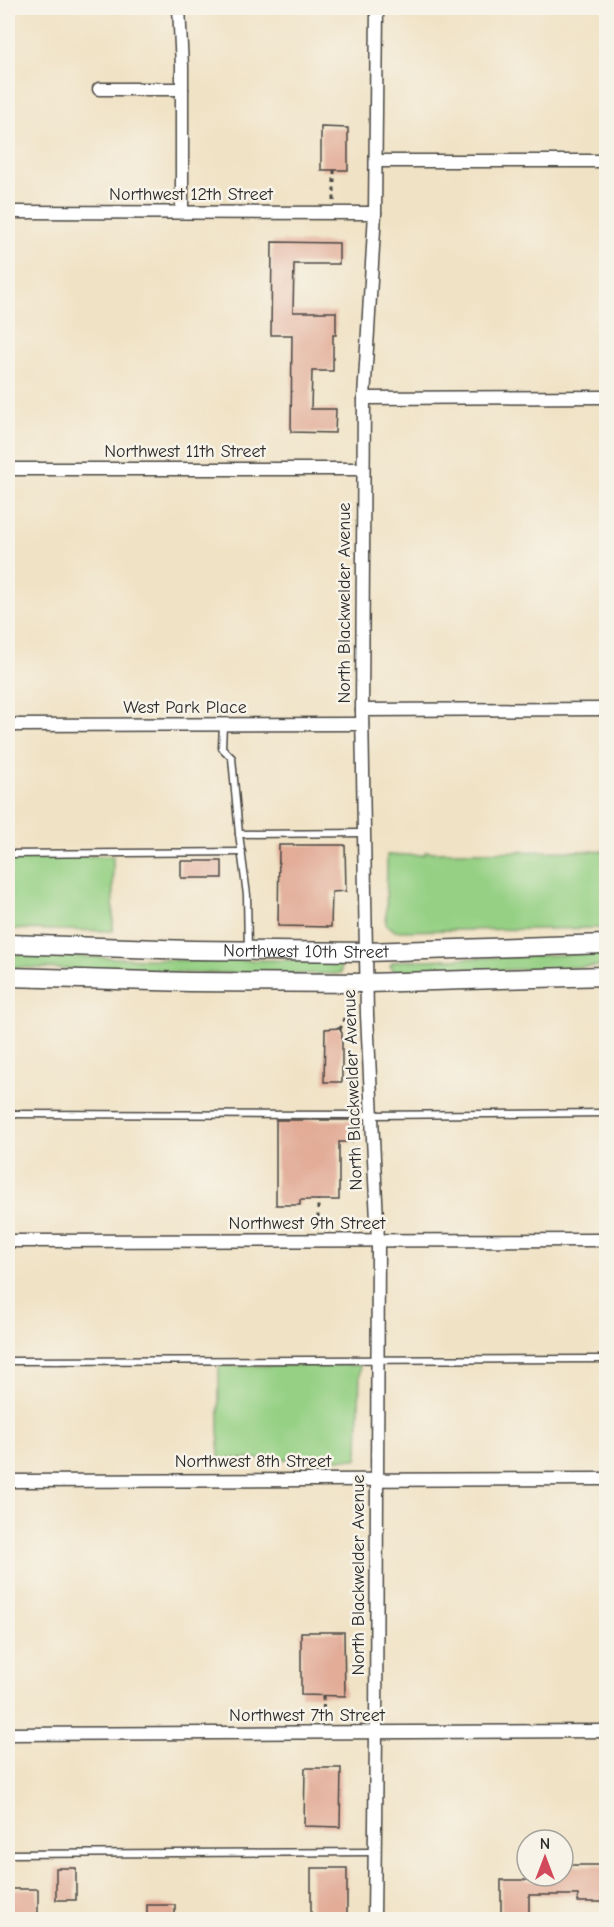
<svg xmlns="http://www.w3.org/2000/svg" width="614" height="1927" font-family="'Comic Neue',sans-serif">
<style>
.green{fill:#95d084;stroke:#607e58;stroke-width:1.5}
.building{fill:#e2ac97}
.lines{fill:none;stroke-linecap:round;stroke-linejoin:round}
.service-casing{stroke:#494642;stroke-width:9}
.minor-casing{stroke:#494642;stroke-width:15}
.secondary-casing{stroke:#494642;stroke-width:21}
.path{stroke:#494642;stroke-width:3;stroke-dasharray:4.5 4.5;stroke-linecap:butt}
.service{stroke:#fff;stroke-width:6}
.minor{stroke:#fff;stroke-width:12}
.secondary{stroke:#fff;stroke-width:18}
.labels{text-anchor:middle;dominant-baseline:central;stroke-width:5;stroke-linejoin:round;paint-order:stroke}
.street-label{font-size:18px;fill:#2b2b2b;stroke:#f7f3e8}
</style>
<rect width="100%" height="100%" fill="#f7f3e8"/>
<filter id="ink" filterUnits="userSpaceOnUse"><feTurbulence type="fractalNoise" baseFrequency=".0167" numOctaves="2"/><feDisplacementMap in="SourceGraphic" scale="12" xChannelSelector="R" yChannelSelector="G"/><feConvolveMatrix kernelMatrix="1 2 1 2 8 2 1 2 1" color-interpolation-filters="sRGB"/></filter>
<filter id="wash" filterUnits="userSpaceOnUse"><feTurbulence type="fractalNoise" baseFrequency=".008" numOctaves="4" result="noise"/><feDisplacementMap in="SourceGraphic" scale="24" xChannelSelector="R" yChannelSelector="G"/><feGaussianBlur stdDeviation="1.35" result="paint"/><feColorMatrix in="noise" values="0 0 0 0 0 0 0 0 0 0 0 0 0 0 0 0 0 1.4 0 .05"/><feComposite in="paint" operator="in"/></filter>
<g filter="url(#wash)">
<rect width="100%" height="100%" fill="#f0e2c5"/>
<g class="green">
<path d="M606 851V928L395 931 386 924 387 855H424L425 852Z"/>
<path d="M8 856H113V931L8 929Z"/>
<path d="M606 953V966L397 974 390 966 392 963 397 961Z"/>
<path d="M8 954 178 960H335L340 963 341 973 336 974 187 973 8 967Z"/>
<path d="M360 1365 358 1459H219V1366Z"/>
</g>
<g id="blocks">
<g class="building">
<path d="M321 127 348 128V170H321Z"/>
<path d="M272 242 339 243V264H294L293 312H336V335H333V371H312L311 409H336L335 433 291 432 292 335H271Z"/>
<path d="M279 845H345L346 891 332 892 331 927 278 926Z"/>
<rect x="181" y="861" width="41" height="17"/>
<path d="M339 1028 342 1033V1082H324L325 1029Z"/>
<path d="M276 1120H351L352 1142H339V1200H300V1205H276Z"/>
<path d="M301 1632H344L345 1696 301 1695Z"/>
<path d="M305 1768H341L340 1827 304 1826Z"/>
<path d="M563 1865H606V1902H578V1895H529V1916H501V1880H537V1876H563Z"/>
<rect x="56" y="1868" width="20" height="32"/>
<rect x="311" y="1868" width="36" height="52"/>
<rect x="8" y="1889" width="30" height="31"/>
<rect x="147" y="1905" width="28" height="15"/>
</g>
</g>
</g>
<g filter="url(#ink)">
<use href="#blocks" fill-opacity="0" stroke="#494642" stroke-width="1.5"/>
<g class="lines">
<defs>
<g id="service">
<path d="M223 724 222 748 232 758 239 834 247 895 248 950"/>
<path d="M239 834 364 833"/>
<path d="M8 854 242 852"/>
<path d="M8 1114 371 1115 606 1113"/>
<path d="M8 1361 606 1359"/>
<path d="M8 1854 374 1852"/>
</g>
<g id="minor">
<path d="M179 8 182 66V212"/>
<path d="M99 89H182"/>
<path d="M376 161H606"/>
<path d="M8 212 375 213"/>
<path d="M364 398 606 397"/>
<path d="M8 469H363"/>
<path d="M362 710 606 709"/>
<path d="M8 725 362 724"/>
<path d="M8 1241 606 1240"/>
<path d="M8 1481 606 1479"/>
<path d="M8 1734 606 1731"/>
<path d="M374 1920 376 1733 378 1241 367 1015 362 710 364 398 375 213 377 8"/>
</g>
<g id="secondary">
<path id="s1" d="M8 944 191 950 366 952 606 944"/>
<path d="M8 977 190 982 367 983 606 976"/>
</g>
</defs>
<use href="#service" class="service-casing"/>
<use href="#minor" class="minor-casing"/>
<use href="#secondary" class="secondary-casing"/>
<g class="path">
<path d="M334 201V170"/>
<path d="M340 1030 344 1018"/>
<path d="M351 1132H361"/>
<path d="M318 1228V1200"/>
<path d="M323 1696 324 1721"/>
</g>
<use href="#service" class="service"/>
<use href="#minor" class="minor"/>
<use href="#secondary" class="secondary"/>
</g>
</g>
<g class="labels">
<g class="street-label">
<text x="191" y="194">Northwest 12th Street</text>
<text x="185" y="451">Northwest 11th Street</text>
<text transform="translate(344 603) rotate(-90)">North Blackwelder Avenue</text>
<text x="185" y="707">West Park Place</text>
<text stroke="none"><textPath href="#s1" startOffset="298">Northwest 10th Street</textPath></text>
<text transform="translate(353 1090) rotate(-92)">North Blackwelder Avenue</text>
<text x="307" y="1223">Northwest 9th Street</text>
<text x="253" y="1461">Northwest 8th Street</text>
<text transform="translate(358 1575) rotate(-90)">North Blackwelder Avenue</text>
<text x="307" y="1715">Northwest 7th Street</text>
</g>
</g>
<rect width="614" height="1927" fill="none" stroke="#f7f3e8" stroke-width="30"/>
<g transform="translate(545 1858)"><circle r="28" fill="#f7f3e8" stroke="#a5a39c" stroke-width="1.5"/>
<path d="M0-4.5L10 22L0 15L-10 22Z" fill="#d1495b"/>
<text y="-9" font-size="16" font-weight="bold" text-anchor="middle" fill="#2b2b2b">N</text>
</g>
</svg>
